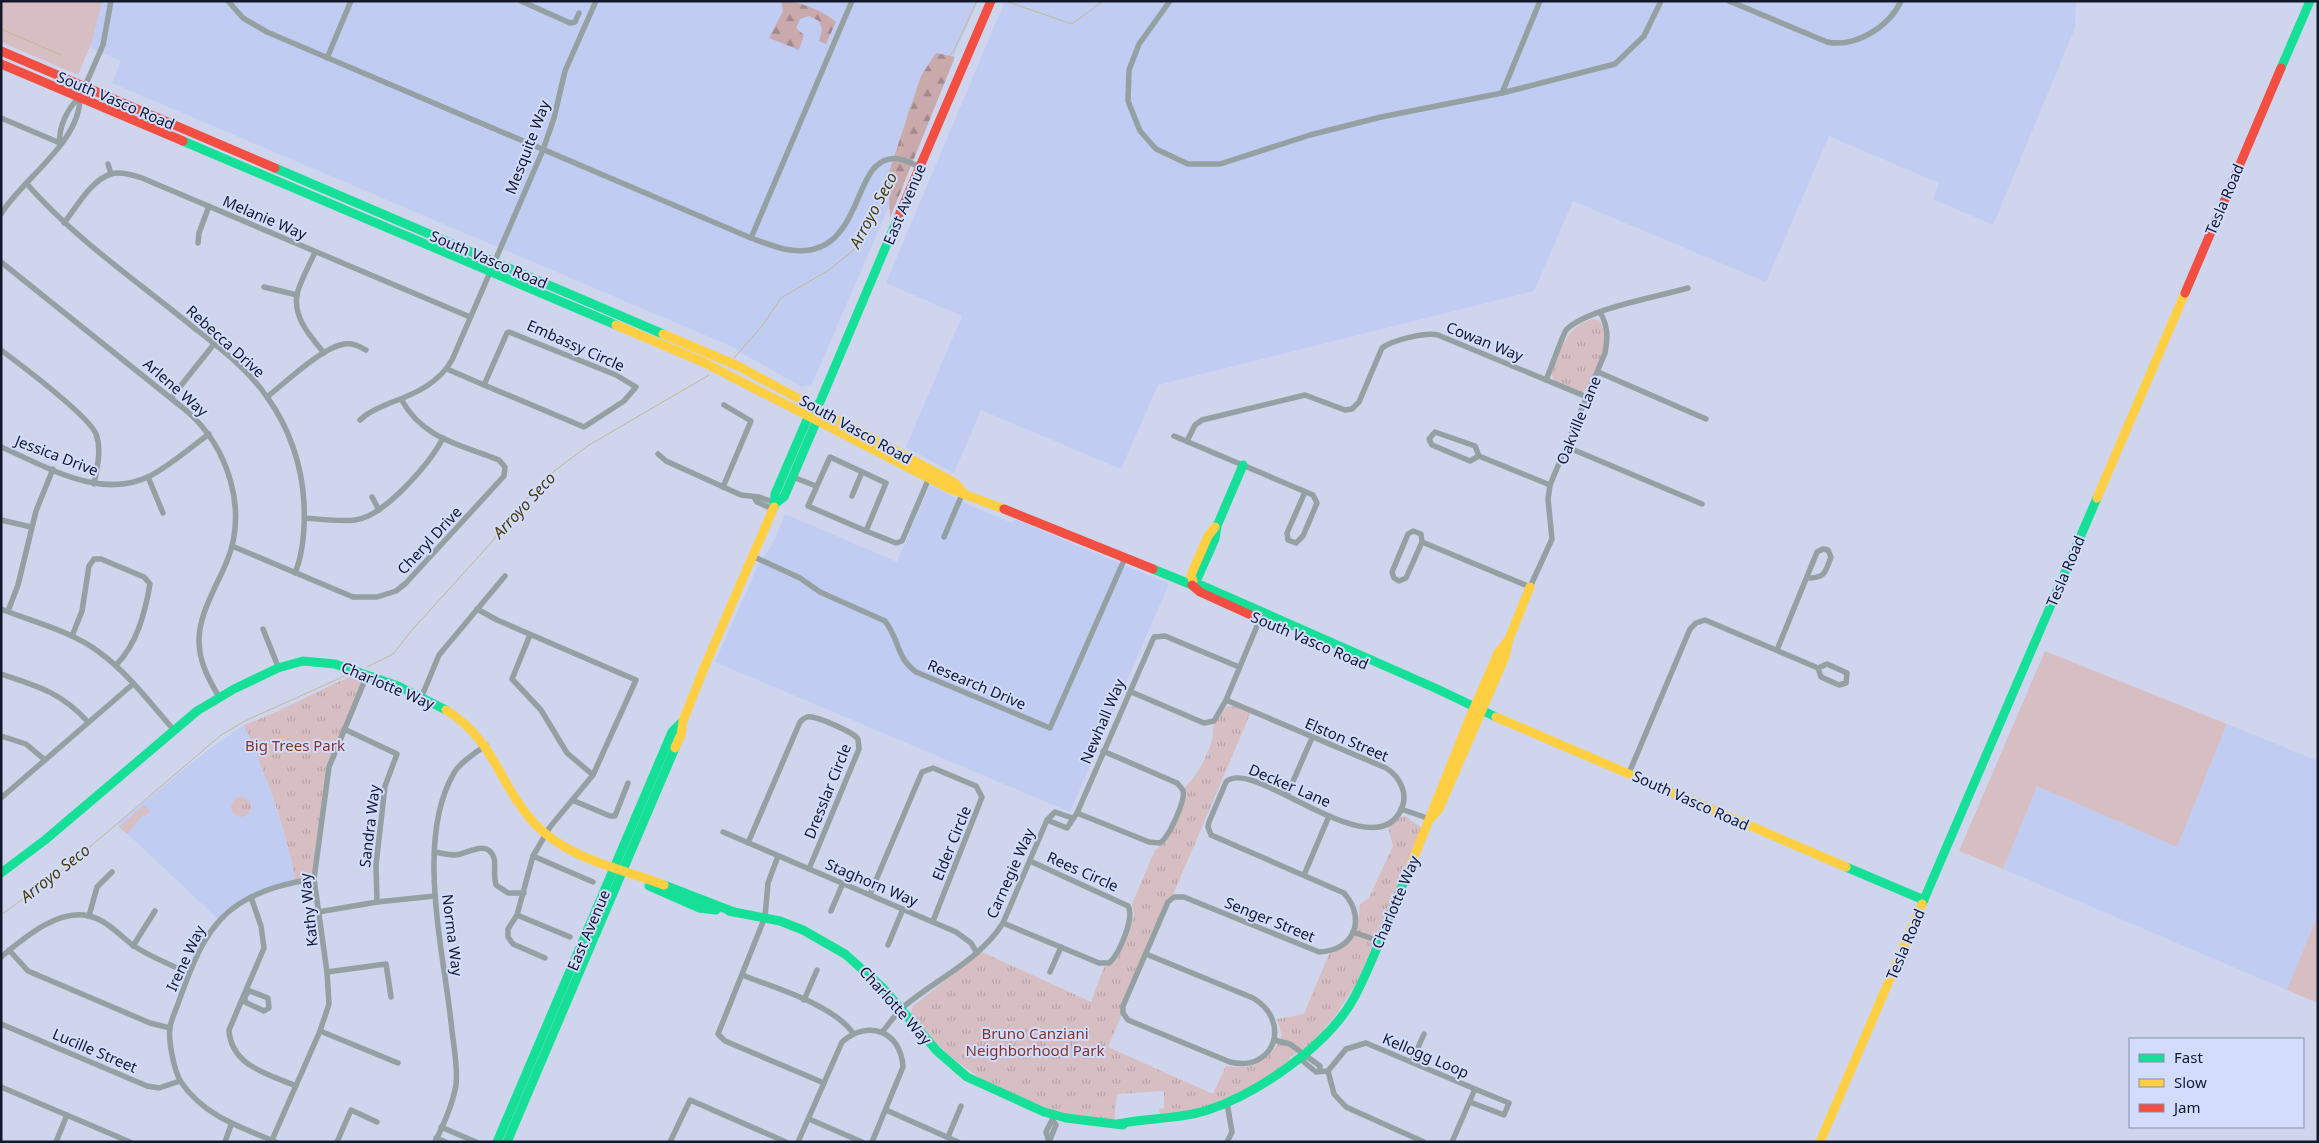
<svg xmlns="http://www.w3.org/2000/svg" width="2319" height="1143" font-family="'Noto Sans',sans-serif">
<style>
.built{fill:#c1ccf2}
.green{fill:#d7bec3}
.forest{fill:url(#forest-firs)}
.park{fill:url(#park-tufts)}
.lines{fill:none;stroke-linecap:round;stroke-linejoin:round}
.stream{stroke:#c4b793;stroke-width:1}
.street{stroke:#94a0a2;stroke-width:5.5}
.fast{stroke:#16e098;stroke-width:9}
.slow{stroke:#ffcf43;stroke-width:9}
.jam{stroke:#f24e42;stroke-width:9}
.labels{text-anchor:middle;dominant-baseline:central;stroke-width:4;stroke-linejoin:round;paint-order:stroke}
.street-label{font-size:15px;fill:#13182b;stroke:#d2dcfd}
.park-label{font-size:15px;fill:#863427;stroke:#d2dcfd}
.water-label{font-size:16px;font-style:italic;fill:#4a3c07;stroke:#d2dcfd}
</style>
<defs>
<pattern id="forest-firs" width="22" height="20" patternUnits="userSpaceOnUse" patternTransform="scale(1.25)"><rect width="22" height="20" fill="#caa9ad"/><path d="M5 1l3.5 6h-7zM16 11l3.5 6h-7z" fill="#a3898d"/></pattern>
<pattern id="park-tufts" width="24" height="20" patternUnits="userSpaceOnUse" patternTransform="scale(1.25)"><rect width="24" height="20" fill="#d7bec3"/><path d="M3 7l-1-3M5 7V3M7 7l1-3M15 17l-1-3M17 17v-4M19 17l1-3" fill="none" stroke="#b8a3a8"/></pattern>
</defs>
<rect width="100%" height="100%" fill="#ced5ed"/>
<g class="built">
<path d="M1 1H978L812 384 802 387 726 344 112 83 121 61 77 42Z"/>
<path d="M1005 1H2076L2075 28 1993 225 1933 199 1939 183 1829 136 1766 282 1573 201 1534 291 1158 385 1121 469 981 410 954 473 906 447 962 316 886 283Z"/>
<path d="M930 485 969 505 1012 523 1014 519 1169 584 1070 812 715 662 756 570 774 541 785 514 897 562Z"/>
<path d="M2227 724 2318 761V914L2287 990 2003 869 2037 786 2177 847Z"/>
<path d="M244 725 262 766 290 851 296 882 251 897 219 920 117 824 204 753Z"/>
</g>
<g class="green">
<path d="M1 1H102L92 41 78 75 1 42Z"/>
<path d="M2045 651 2227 724 2177 847 2037 786 2003 869 1959 851Z"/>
<path d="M144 805 150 811 145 816 143 815 127 834 119 827Z"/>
<path d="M2318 914V1003L2287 990Z"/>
</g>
<g class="forest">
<path d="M781 1C799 1 822 10 836 22L826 44 819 41 822 30 819 21 809 16 800 19 796 28 804 35 799 50 769 38 783 11Z"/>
<path d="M936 53 955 57 890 218 888 175 921 76Z"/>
</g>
<g class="park">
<path d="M1595 319 1600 321C1604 329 1606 336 1605 345 1603 356 1591 389 1581 393L1555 382 1551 374C1560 351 1567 323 1595 319Z"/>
<path d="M367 675 329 767 314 879 296 882C286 829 266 774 244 725 281 712 314 692 350 677L354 679Z"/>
<path d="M1232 706 1251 712 1108 1047 1213 1094 1226 1066C1255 1070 1269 1062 1282 1036L1277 1019 1304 1014 1329 954C1353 947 1359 928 1360 904L1369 898 1393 846 1388 827 1399 818 1405 816 1422 828 1421 835 1356 984 1336 1015 1311 1044 1290 1057 1286 1065 1251 1088 1222 1102 1183 1114 1160 1116 1159 1109 1164 1108V1091L1117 1094 1114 1120C1099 1119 1083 1119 1068 1115 1005 1100 950 1065 910 1014L913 1006 982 952 1091 1002 1104 967 1111 964 1117 956 1134 915 1132 904 1155 850 1167 841 1187 797 1185 787C1198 775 1216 743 1213 726L1226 707Z"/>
<circle cx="241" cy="807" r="10"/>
</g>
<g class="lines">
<g class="stream">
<path d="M1005 1 1072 24 1103 1"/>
<path d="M1 29 61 55"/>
<path d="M899 156 909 111 924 81 953 52 977 1"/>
<path d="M734 358 762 326 781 298 829 270 856 248 890 187 898 162"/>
<path d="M367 667 393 654 412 630 491 543 513 513 554 471 589 445 709 375"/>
<path d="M1 915 64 869 221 735 245 721 349 674"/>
</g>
<g class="street">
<path d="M228 1 243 18 267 32 751 238C762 242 772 246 784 249 864 265 850 164 890 159 900 157 911 163 920 167"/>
<path d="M521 1 570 23 575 22 579 13"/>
<path d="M1170 1 1139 44 1129 70 1128 101 1140 131 1156 149 1188 164H1220L1310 135 1381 117 1502 93 1615 64 1644 36 1661 1"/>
<path d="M1729 1 1827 42C1855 48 1889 27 1901 1"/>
<path d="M327 58 351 1"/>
<path d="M85 86 103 45 111 1"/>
<path d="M1502 93 1540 1"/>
<path d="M1 118 60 143"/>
<path d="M60 143C58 128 68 107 80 97"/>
<path d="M108 164 111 174"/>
<path d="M27 184C75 239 137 281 193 327 220 348 248 369 267 397 289 427 302 465 304 503 305 526 304 551 295 573"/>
<path d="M1 214C22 179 81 142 80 97"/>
<path d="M64 223C76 208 91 180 111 174 120 171 133 175 142 178L470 317"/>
<path d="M751 238 852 1"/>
<path d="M198 243 199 233 209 206"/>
<path d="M315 252C310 264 299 283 297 295 293 318 311 337 324 353"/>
<path d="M1 262 188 412C228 448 248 509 227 561 217 586 199 613 199 640 199 662 208 678 219 697"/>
<path d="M264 287 297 295"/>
<path d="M509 332 616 375 636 387 624 401 584 427 484 385 507 333Z"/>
<path d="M1 350C21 365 88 415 96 434 102 450 97 468 94 484"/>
<path d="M447 369 484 385"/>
<path d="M1598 372 1706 419"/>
<path d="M1546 380C1549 373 1564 332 1566 330 1586 309 1657 297 1688 288"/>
<path d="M267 397C286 382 321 348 344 344 353 343 359 346 366 350"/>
<path d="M171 398 214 344"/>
<path d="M360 420C369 411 379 408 390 403 415 394 439 383 452 360L543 150 554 118 565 71 596 1"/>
<path d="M1435 432 1475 446 1479 456 1470 461 1432 445 1429 439Z"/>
<path d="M1174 436 1313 495 1317 503 1303 536 1296 543 1288 540 1287 533 1305 492"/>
<path d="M1187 441 1195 425 1202 420 1305 395 1345 410 1352 409 1359 402 1382 348C1392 340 1426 332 1438 335L1587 397"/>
<path d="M1 447C46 466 100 501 150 476 171 465 190 448 209 434"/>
<path d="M1567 447 1702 504"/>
<path d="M658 454 666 461 741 495 759 497 776 503"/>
<path d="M1479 456 1550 485"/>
<path d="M830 457 886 483 866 531 808 506Z"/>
<path d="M148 477 163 513"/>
<path d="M793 477 816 486"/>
<path d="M723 487 751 421 724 405"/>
<path d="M852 496 862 472"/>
<path d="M372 497 379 510"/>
<path d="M754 497 757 502 773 509"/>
<path d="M305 518C321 519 339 522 355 520 384 517 430 463 443 438"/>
<path d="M1 520 31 527"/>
<path d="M866 531 896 543 902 541 929 478"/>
<path d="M1413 531 1421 534 1422 542 1406 578 1399 581 1394 578 1392 572 1408 534Z"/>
<path d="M944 537 963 492"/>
<path d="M1422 542 1530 587 1552 539 1548 499 1550 485 1605 353C1608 337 1608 326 1600 312"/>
<path d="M232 546 353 597H377L396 591 406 583 504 476 505 467 499 460C459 444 423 439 401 399"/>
<path d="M752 556 800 578 820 592 885 621C900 640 895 656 916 672L1050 728 1125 558"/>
<path d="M1 609C33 622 71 631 99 652 128 673 150 703 173 729"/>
<path d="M477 609 497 620 636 680 593 775 550 827 533 856 517 915 508 929V937L513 944 545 958"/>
<path d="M8 611 18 585 36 511 53 469"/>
<path d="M263 629 279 669"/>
<path d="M530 635 512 679 541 710 567 753 593 775"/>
<path d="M72 636 82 611 89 566 94 559H101L144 577 150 584C145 613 137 644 116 665"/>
<path d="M1777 650 1817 552 1823 549 1828 550 1831 557C1825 572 1826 578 1808 578"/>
<path d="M1827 664 1847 673 1846 683 1839 685 1821 677 1818 668Z"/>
<path d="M1 674C38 686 62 693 88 722"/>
<path d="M1129 691 1204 723 1214 721 1226 700 1262 614"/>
<path d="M421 698 439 655 505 576"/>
<path d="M344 729 397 754 385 786 376 865 377 902"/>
<path d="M1 736 26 744 45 760"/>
<path d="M1629 773 1690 629 1696 623 1705 620 1818 668"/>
<path d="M1287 795 1312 738"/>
<path d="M1 798 133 684"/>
<path d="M572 800 610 816H615L628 783"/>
<path d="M1401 809 1430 819"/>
<path d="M1077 813 1149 842 1160 843C1169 837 1186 800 1183 790L1177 783 1103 751"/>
<path d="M1047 820 1067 828 1077 813 1154 637 1165 636 1239 667"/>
<path d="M723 832 956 932 971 943 977 953"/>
<path d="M748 843 800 722C802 720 804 718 807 717 815 715 853 732 858 739L859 749 809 869"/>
<path d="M435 852C441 853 448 855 455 855 466 855 487 838 494 858 496 865 493 875 496 885L508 893H524"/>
<path d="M533 856 593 882"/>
<path d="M778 856 768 883 765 917 718 1034 725 1041 824 1083"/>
<path d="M1304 875 1329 816"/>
<path d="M870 894 922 772 933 768 976 786 982 797 933 921"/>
<path d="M251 897 261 926 264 948 229 1030C231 1066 268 1074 296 1086"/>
<path d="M831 911 843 883"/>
<path d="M318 912 377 902 435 896"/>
<path d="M517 915 570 937"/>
<path d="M89 916 97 887 112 872"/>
<path d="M1003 923 1099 963H1109C1119 955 1135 917 1128 906L1030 861"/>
<path d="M1353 932 1379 941"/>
<path d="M888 945 903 909"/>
<path d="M133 946 155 911"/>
<path d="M9 950 28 971 150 1023 170 1028"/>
<path d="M1146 954 1253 998C1292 1021 1275 1073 1230 1062L1128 1020 1123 1013V1006L1168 902 1174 897H1184L1319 952C1354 951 1367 919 1344 893L1211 835 1208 827 1209 822 1226 782C1252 755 1372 870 1401 810 1409 794 1400 777 1386 768L1226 700"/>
<path d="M1 957C23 939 58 908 89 916 107 920 120 936 134 946 151 957 170 965 189 973"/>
<path d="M327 972 386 964 391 997"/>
<path d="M1050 972 1061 947"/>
<path d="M742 975C775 988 832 1004 853 1033"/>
<path d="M250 991 268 998 269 1008 264 1011 245 1002V995Z"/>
<path d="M804 1000 817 970"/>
<path d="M1 1024 147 1086 159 1088 180 1081"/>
<path d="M320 1031 398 1063"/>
<path d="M882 1032C889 1024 895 1015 902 1008 936 979 979 961 1003 923L1047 820 1055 812 1072 818"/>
<path d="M1274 1040 1290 1044 1320 1066V1070"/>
<path d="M1303 1054 1304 1062 1316 1072 1328 1071"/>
<path d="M1412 1061 1424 1034"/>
<path d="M1 1087 130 1142"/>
<path d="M1470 1102 1504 1115 1509 1103 1475 1089"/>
<path d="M1227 1103 1232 1132 1227 1142"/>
<path d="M886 1110 958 1142"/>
<path d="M809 1119 862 1142"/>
<path d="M441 1127 476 1142"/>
<path d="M948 1137 961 1106"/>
<path d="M436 1138 446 1142"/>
<path d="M272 1140 320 1031 329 1004 327 972 314 879 329 767 367 675"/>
<path d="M56 1142 67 1115"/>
<path d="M225 1142 231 1125"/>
<path d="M276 1142C240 1127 204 1116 181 1082 174 1071 168 1040 170 1027 172 1017 177 1008 180 998 193 963 206 925 239 904 262 889 288 883 314 879"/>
<path d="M337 1142 351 1110 377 1122"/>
<path d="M435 1142C443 1126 453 1103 456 1085 458 1068 454 1048 452 1031 445 956 414 841 454 773 460 762 476 753 486 745"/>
<path d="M670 1142 690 1100 786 1142"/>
<path d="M798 1142 842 1042C868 1019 901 1031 903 1067L872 1142"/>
<path d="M1049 1142 1046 1132 1054 1116"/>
<path d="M1049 1142 1056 1125 1053 1121"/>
<path d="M1424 1142 1346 1107 1334 1094 1328 1071 1346 1049 1366 1043 1475 1089 1452 1142"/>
</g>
<g class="fast">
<path d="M2281 68 2310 1"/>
<path d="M183 141 616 325"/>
<path d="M275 168 663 334"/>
<path d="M776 503 784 497 817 420V415"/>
<path d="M774 507 775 494 809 415 820 402 900 213"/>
<path d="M1153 569 1192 585H1201L1435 688 1496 717"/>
<path d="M1192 585 1198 577 1215 539 1217 526 1243 465"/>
<path d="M1846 867 1924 900"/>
<path d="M1 873 45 840 197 711 234 689 278 668 303 661 335 664 398 686 446 710"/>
<path d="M664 885 734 912"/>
<path d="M649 886 699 908 716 910"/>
<path d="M1922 904 2097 498"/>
<path d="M729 911 780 921 803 930 845 954 882 987 937 1051 967 1077 1044 1112 1066 1118 1123 1125"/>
<path d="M1118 1124C1148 1117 1178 1120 1208 1110 1259 1093 1330 1044 1355 996 1375 958 1389 916 1406 877"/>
<path d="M497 1142 672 732 683 721"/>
<path d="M507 1142 675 748"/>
</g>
<g class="slow">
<path d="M616 325 705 363 950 489 1004 509"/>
<path d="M663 334 738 366 955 483 963 492"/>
<path d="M2097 498 2185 293"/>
<path d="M1193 581 1191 575 1208 536 1215 527"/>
<path d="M446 710C495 740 499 785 534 823 567 859 620 868 664 885"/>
<path d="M1496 717 1846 867"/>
<path d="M675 748 681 735 683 721 704 668 774 507"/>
<path d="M1430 819 1439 809 1505 657 1509 639 1530 587"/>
<path d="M1406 877 1471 715 1498 653 1509 639"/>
<path d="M1820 1142 1922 904"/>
</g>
<g class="jam">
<path d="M1 51 275 168"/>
<path d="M1 64 183 141"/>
<path d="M900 213 991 1"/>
<path d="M2185 293 2281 68"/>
<path d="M1004 509 1153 569"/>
<path d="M1192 585 1200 592 1255 617"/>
</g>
</g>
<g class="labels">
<g class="street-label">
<text transform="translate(116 100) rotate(23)">South Vasco Road</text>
<text transform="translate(527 147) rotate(-69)">Mesquite Way</text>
<text transform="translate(2224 199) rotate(-67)">Tesla Road</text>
<text transform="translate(904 204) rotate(-67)">East Avenue</text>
<text transform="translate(265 217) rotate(23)">Melanie Way</text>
<text transform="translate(489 259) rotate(23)">South Vasco Road</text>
<text transform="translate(226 341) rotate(42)">Rebecca Drive</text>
<text transform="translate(1485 341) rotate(22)">Cowan Way</text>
<text transform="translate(576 345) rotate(24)">Embassy Circle</text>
<text transform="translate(176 387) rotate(41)">Arlene Way</text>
<text transform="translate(1578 420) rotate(-68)">Oakville Lane</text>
<text transform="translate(856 429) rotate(29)">South Vasco Road</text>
<text transform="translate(57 455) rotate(21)">Jessica Drive</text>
<text transform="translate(429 540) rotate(-47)">Cheryl Drive</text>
<text transform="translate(2065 571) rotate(-67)">Tesla Road</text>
<text transform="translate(1310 640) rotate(23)">South Vasco Road</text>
<text transform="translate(977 684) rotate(23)">Research Drive</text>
<text transform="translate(388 685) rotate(23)">Charlotte Way</text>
<text transform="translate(1102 721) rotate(-67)">Newhall Way</text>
<text transform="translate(1347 739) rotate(23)">Elston Street</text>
<text transform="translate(1290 785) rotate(23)">Decker Lane</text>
<text transform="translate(827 791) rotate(-68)">Dresslar Circle</text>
<text transform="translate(1691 800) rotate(24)">South Vasco Road</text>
<text transform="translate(369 826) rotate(-83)">Sandra Way</text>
<text transform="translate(951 843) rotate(-68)">Elder Circle</text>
<text transform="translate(1083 871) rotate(24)">Rees Circle</text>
<text transform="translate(1010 873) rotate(-66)">Carnegie Way</text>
<text transform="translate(872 882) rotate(23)">Staghorn Way</text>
<text transform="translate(1395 902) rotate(-67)">Charlotte Way</text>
<text transform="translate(308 910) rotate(-96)">Kathy Way</text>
<text transform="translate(1270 919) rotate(22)">Senger Street</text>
<text transform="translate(588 930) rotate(-67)">East Avenue</text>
<text transform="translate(453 935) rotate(83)">Norma Way</text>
<text transform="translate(1905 944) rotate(-67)">Tesla Road</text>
<text transform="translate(185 958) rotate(-65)">Irene Way</text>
<text transform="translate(896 1005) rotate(48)">Charlotte Way</text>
<text transform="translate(95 1050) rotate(23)">Lucille Street</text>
<text transform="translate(1426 1055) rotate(23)">Kellogg Loop</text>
</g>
<g class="park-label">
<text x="295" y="745">Big Trees Park</text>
<text x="1035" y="1033">Bruno Canziani<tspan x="1035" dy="17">Neighborhood Park</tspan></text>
</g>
<g class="water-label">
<text transform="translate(873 210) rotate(-62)">Arroyo Seco</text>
<text transform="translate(524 505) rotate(-47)">Arroyo Seco</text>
<text transform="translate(55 873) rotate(-38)">Arroyo Seco</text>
</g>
</g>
<rect width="2319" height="1143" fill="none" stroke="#13182b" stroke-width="5"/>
<rect x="2129" y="1038" width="175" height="90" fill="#d2dcfd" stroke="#868ea9"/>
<rect x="2139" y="1054" width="25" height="8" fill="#16e098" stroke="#868ea9"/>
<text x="2174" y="1063" font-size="15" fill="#13182b">Fast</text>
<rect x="2139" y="1079" width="25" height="8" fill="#ffcf43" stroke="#868ea9"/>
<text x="2174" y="1088" font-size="15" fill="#13182b">Slow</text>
<rect x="2139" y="1104" width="25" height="8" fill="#f24e42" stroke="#868ea9"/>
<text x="2174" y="1113" font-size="15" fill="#13182b">Jam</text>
</svg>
